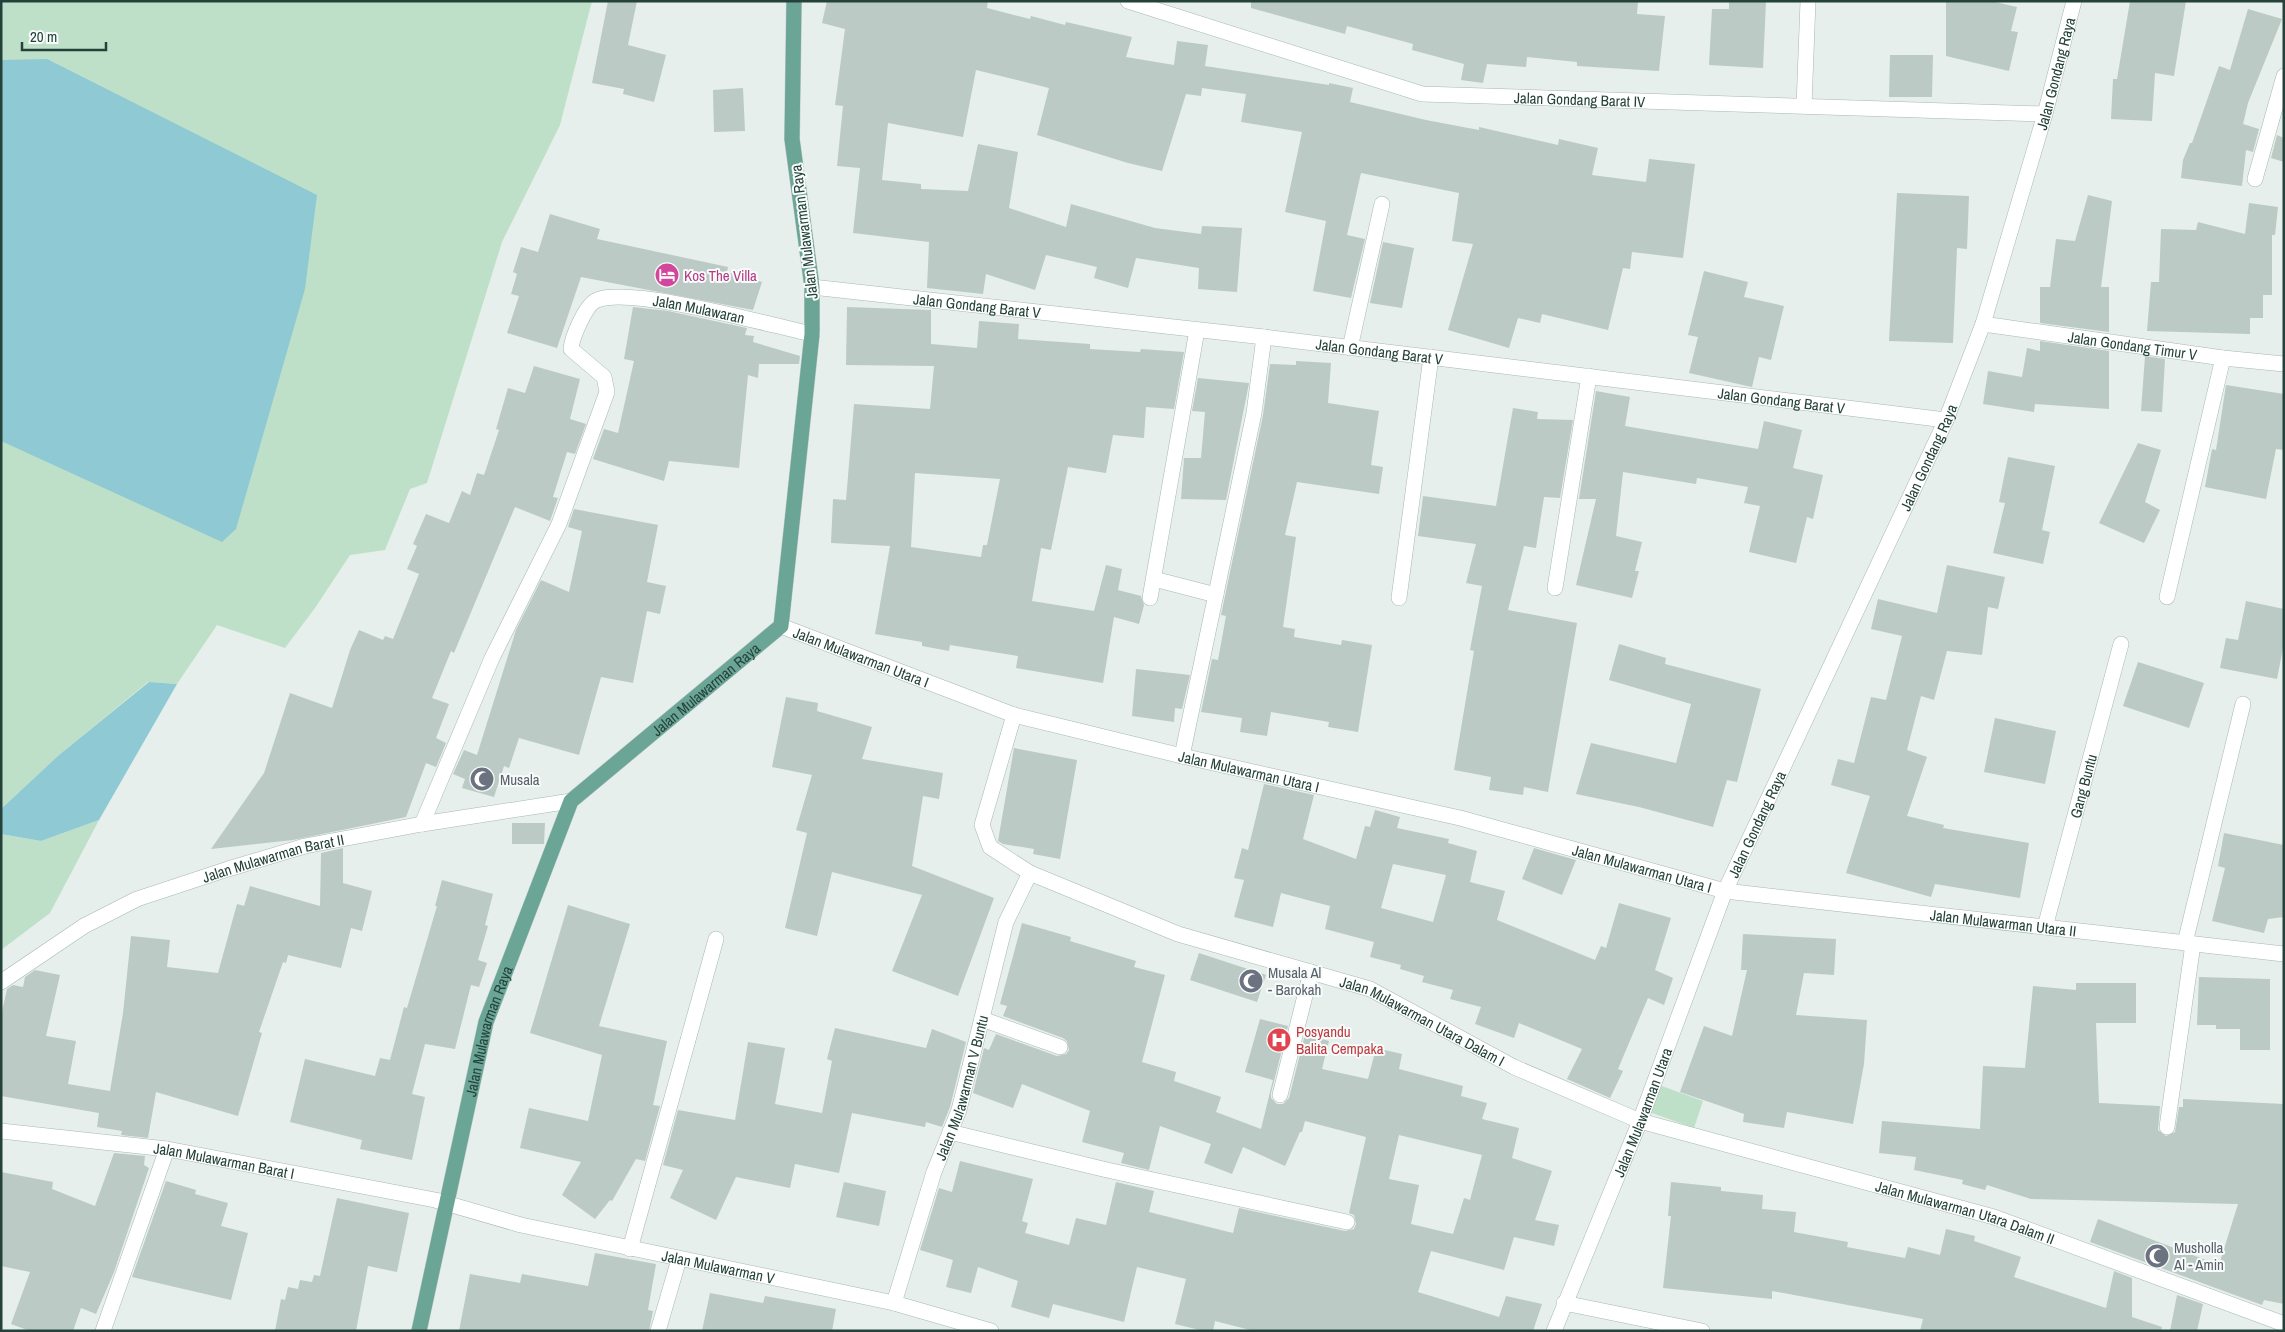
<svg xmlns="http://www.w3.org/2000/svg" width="2285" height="1332" font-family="'Archivo Narrow',sans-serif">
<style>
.green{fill:#bfe0c8}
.water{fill:#8ec9d4}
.building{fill:#bbcac4;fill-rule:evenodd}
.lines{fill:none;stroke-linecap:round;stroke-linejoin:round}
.minor-casing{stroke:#a8b8b2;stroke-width:16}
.major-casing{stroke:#c2cac8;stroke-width:16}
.minor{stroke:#fff;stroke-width:15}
.major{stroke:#6aa596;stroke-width:15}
.labels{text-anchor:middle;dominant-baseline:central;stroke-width:4;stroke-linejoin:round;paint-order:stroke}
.street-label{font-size:15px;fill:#24423a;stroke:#f7fbf9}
.hotel-label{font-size:15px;fill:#b23c85;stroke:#f7fbf9;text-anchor:start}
.worship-label{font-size:15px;fill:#5b616d;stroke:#f7fbf9;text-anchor:start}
.health-label{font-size:15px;fill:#be3a42;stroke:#f7fbf9;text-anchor:start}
</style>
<rect width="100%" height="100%" fill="#e6efeb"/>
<g class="green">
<path d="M1 1H592L560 125 502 242 427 483 410 489 385 550 350 555 315 608 285 648 217 625 177 684 148 682 59 755 1 809Z"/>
<path d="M99 820 50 913 1 950V834L41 841Z"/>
<path d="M1648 1081 1703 1101 1694 1128 1638 1108Z"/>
</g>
<g class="water">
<path d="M47 59 317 195 305 289 236 529 222 542 1 441V60Z"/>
<path d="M149 682 177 684 99 820 41 841 1 834V809L59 755Z"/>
</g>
<g class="building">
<path d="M608 1H637L628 45 666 55 654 102 623 94 624 89 592 83Z"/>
<path d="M827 1H988L987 8 1030 19 1031 16 1065 25 1066 22 1132 37 1126 57 1174 65 1177 41 1208 45 1205 66 1329 85V83L1353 88 1350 102 1426 120 1479 130V127L1558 145 1559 139 1598 148 1592 175 1646 182 1649 159 1695 164 1683 258 1632 252 1630 269 1623 268 1608 330 1542 314 1540 323 1518 318 1509 348 1448 330 1473 244 1452 241 1459 193 1361 173 1347 235 1365 239 1351 298 1313 291 1326 221 1285 212 1302 132 1241 122 1246 94 1202 88 1201 96 1186 94 1162 171 1128 163 1037 135 1049 88 976 70 963 137 888 123 882 180 921 184V189L968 191 978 144 1018 152 1009 208 1066 227 1071 204 1155 228 1201 234 1202 226 1242 228 1237 292 1198 289 1199 268 1136 258 1128 288 1094 278 1097 267 1046 255 1035 290 986 274 983 294 927 288 929 242 853 233 860 168 837 166 843 106 835 105 845 29 822 23Z"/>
<path d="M1251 1H1638L1637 14 1665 16 1659 71 1577 66V62L1527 57 1526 67 1487 64 1483 83 1461 80 1464 64 1412 50 1413 44 1347 26 1345 34 1251 8Z"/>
<path d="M1729 1H1766L1763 68 1709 65 1712 9H1729Z"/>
<path d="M1946 1H1991L2017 7 2011 31 2018 32 2009 71 1946 56Z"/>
<path d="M2130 1H2186L2174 76 2155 73 2152 121 2111 119 2113 79H2117Z"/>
<path d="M2248 9 2282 19 2248 103 2243 124 2259 129 2253 152 2246 150 2242 186 2181 178 2183 160 2190 143H2192L2219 66 2230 70Z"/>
<path d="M1890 55H1933L1932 97H1889Z"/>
<path d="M743 88 745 131 714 132 713 90Z"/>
<path d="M2277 135 2284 138V162L2271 158Z"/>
<path d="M1897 193 1969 196 1967 249 1957 248 1953 343 1889 341Z"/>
<path d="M2088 195 2112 201 2101 287H2109V332L2040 323V287H2050L2056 239 2075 241Z"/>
<path d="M2249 203 2278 207 2275 235H2272V295H2263V318H2250V334L2147 331 2151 282H2159L2161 229 2196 230 2198 222 2245 234Z"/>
<path d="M550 214 600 229 597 239 728 267 727 272 762 282 753 310 581 277 557 348 507 333 519 296 511 294 517 274 513 272 521 247 538 252Z"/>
<path d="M1383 242 1414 248 1402 308 1370 303Z"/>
<path d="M1704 271 1748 282 1744 297 1784 306 1771 360 1759 357 1752 387 1689 373 1698 337 1688 335Z"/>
<path d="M633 307 668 311 747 328 745 335 754 336 753 342 800 356 799 364H759L758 378 748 375 739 468 669 461 664 481 593 459 604 429 618 433 634 361 624 359Z"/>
<path d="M847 307 931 310V344L977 348 979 321 1019 324 1018 339 1090 344V349L1140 352 1141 349 1184 352 1174 409 1146 407 1144 438 1113 435 1106 473 1068 467 1051 550 1041 548 1032 601 1094 611 1106 565 1122 569 1118 590 1141 596 1144 605 1139 624 1114 617 1103 683 1016 668 1018 656 950 645 949 651 922 646V642L875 634 890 546 831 543 833 499 846 500 854 404 930 409 934 366 846 365ZM915 473 1000 479 987 545H983L981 557 911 547Z"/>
<path d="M2040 341 2109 351V409L2035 404 2034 412 1983 404 1988 371 2022 377 2027 348 2040 351Z"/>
<path d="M2145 356 2165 359 2162 412 2141 411Z"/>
<path d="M1296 361 1331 363 1328 403 1379 411 1371 465 1383 467 1379 494 1297 482 1285 535 1296 537 1283 627 1295 629 1294 637 1341 645 1342 640 1372 645 1358 732 1328 727 1329 722 1271 712 1267 736 1240 732 1242 718 1201 712 1212 659 1218 660 1226 616 1221 615 1263 415 1270 364 1296 365Z"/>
<path d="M534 366 580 379 570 419 586 424 575 454 567 452 553 497 558 498 550 521 515 507 454 653 451 651 432 698 449 704 436 738 446 743 436 767 426 763 406 817 293 840 211 849 264 773 290 693 332 708 350 650 359 630 383 640 385 636 393 639 419 574 407 569 417 546 413 544 426 514 449 523 462 491 470 495 477 473 484 475 499 430 496 429 508 388 525 393Z"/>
<path d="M1198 378 1249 383 1226 500 1181 499 1184 458H1201L1205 412 1192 411Z"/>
<path d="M2226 385 2284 394V450L2276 449 2266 499 2205 487 2212 449 2216 450Z"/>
<path d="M1596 391 1630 397 1625 426 1758 449 1764 421 1802 430 1793 468 1823 475 1813 519 1807 517 1796 563 1749 552 1760 506 1744 503 1748 487 1697 478 1696 484 1623 472 1616 536 1642 542 1635 571H1639L1632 598 1576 585 1596 499H1579Z"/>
<path d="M1513 408 1538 412 1537 419 1573 420 1560 498 1544 497 1536 548 1524 546 1508 610 1577 623 1548 792 1524 787 1523 795 1489 790 1491 777 1454 770 1474 651 1470 650 1482 586 1466 583 1476 544 1418 536 1423 496 1496 506Z"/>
<path d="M2138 443 2161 450 2145 502 2160 510 2144 543 2099 523Z"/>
<path d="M2008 457 2055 466 2042 530 2050 532 2043 564 1993 553 2005 503 1999 502Z"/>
<path d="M574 509 658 525 647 582 666 586 660 614 647 611 633 683 601 677 579 755 519 738 509 768 504 766 494 797 462 788 465 779 453 774 464 750 477 755 516 630 541 580 569 592 582 531 568 527Z"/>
<path d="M1947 565 2005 577 1998 609 1988 607 1982 655 1947 651 1934 700 1921 696 1907 750 1927 757 1907 816 1944 825 1943 828 2029 843 2020 898 1935 884 1931 897 1846 873 1870 796 1831 785 1838 759 1854 763 1871 697 1886 700 1902 636 1871 629 1878 599 1937 613Z"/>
<path d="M2246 601 2284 609V643L2277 679 2220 668 2226 638 2238 640Z"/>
<path d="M1619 644 1666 658 1665 664 1761 689 1737 782 1727 780 1713 827 1639 807 1576 794 1591 743 1676 763 1691 704 1609 680Z"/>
<path d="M2138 662 2204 683 2189 728 2123 706Z"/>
<path d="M1136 669 1190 675 1182 709 1175 708 1174 722 1132 716Z"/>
<path d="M786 697 818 703 817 711 872 727 862 759 943 773 939 799 923 796 912 866 994 898 958 996 892 971 922 895 832 872 817 936 785 928 807 833 796 830 812 775 772 767Z"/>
<path d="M1995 718 2056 731 2045 784 1984 772Z"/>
<path d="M1014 748 1077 760 1060 859 1033 854 1034 849 1003 844 998 841Z"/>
<path d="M1264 784 1314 795 1303 839 1356 859 1365 826 1370 827 1375 810 1400 817 1397 828 1449 839 1448 843 1477 851 1470 882 1505 891 1497 920 1595 960 1601 946 1606 948 1619 903 1671 918 1655 970 1673 978 1664 1005 1648 998 1618 1069 1623 1071 1610 1098 1567 1079 1582 1049 1519 1023 1514 1038 1475 1024 1481 1007 1450 999 1453 990 1422 982 1424 976 1400 969 1401 965 1370 957 1374 942 1325 929 1330 906 1281 893 1273 927 1234 917 1244 880 1234 878 1242 848 1248 850ZM1393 864 1446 875 1433 922 1381 908Z"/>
<path d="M512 823H545L544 844H512Z"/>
<path d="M2224 833 2284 845V917L2268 919 2264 933 2212 921 2225 868 2218 866Z"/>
<path d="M343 848V883L372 891 362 931 351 928 341 968 288 955 286 963 283 962 259 1032 262 1033 238 1116 156 1092 148 1138 121 1135 122 1131 97 1127 99 1113 1 1096V1016L7 989 13 985 23 987 25 977 35 970 60 975 46 1036 76 1041 68 1084 110 1091 123 1013 131 936 170 940 167 967 218 973 237 904 244 906 250 886 320 906 321 853Z"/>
<path d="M1534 848 1576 860 1562 895 1522 879Z"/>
<path d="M442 880 493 894 485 925 488 926 478 960 487 963 479 987 471 985 455 1049 425 1044 412 1094 425 1097 412 1160 360 1149 362 1140 290 1122 305 1059 375 1076 380 1058 390 1060 404 1007 407 1008 437 906H435Z"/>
<path d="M568 905 630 924 599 1026 667 1041 653 1105 660 1106 645 1161 636 1159 612 1201 610 1200 595 1219 562 1195 581 1162 520 1148 529 1108 588 1121 602 1055 530 1033Z"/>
<path d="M1022 923 1071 937 1070 941 1136 961 1134 967 1165 975 1142 1062 1176 1072 1174 1081 1221 1097 1216 1112 1261 1129 1273 1080 1245 1072 1260 1019 1288 1026 1271 1093V1098L1277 1104H1283L1289 1098 1305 1034 1329 1041 1322 1069 1368 1079 1376 1048 1402 1054 1399 1069 1463 1086 1461 1096 1487 1103 1482 1119 1519 1128 1512 1158 1552 1171 1535 1220 1559 1225 1554 1246 1514 1237 1504 1270 1431 1251 1418 1292 1499 1317 1506 1296 1542 1304 1533 1331H1254L1215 1321 1213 1331H1204L1175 1324 1186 1279 1137 1267 1124 1322 1053 1304 1049 1318 1011 1307 1018 1281 978 1267 971 1293 946 1287 953 1260 920 1250 939 1188 952 1192 960 1161 1033 1179 1022 1221 1028 1223 1025 1233 1069 1245 1076 1218 1106 1225 1116 1182 1154 1191 1149 1212 1233 1233 1239 1208 1345 1231 1354 1229 1356 1224 1354 1215 1349 1213 1366 1137 1305 1121 1302 1132H1300L1285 1166 1243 1147 1232 1174 1204 1163 1211 1144 1160 1126 1149 1170 1121 1163 1124 1153 1082 1142 1090 1111 1022 1084 1013 1108 973 1093 984 1048 989 1050 996 1034 1057 1056 1066 1054 1069 1050 1067 1041 1063 1038 1003 1016 1007 1006 1000 1004ZM1399 1135 1482 1155 1470 1200 1464 1198 1453 1234 1411 1224 1419 1185 1389 1179Z"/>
<path d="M1743 934 1836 939 1834 975 1804 973 1796 1015 1867 1020 1864 1064 1853 1124 1787 1112 1784 1128 1743 1122 1744 1114 1680 1092 1704 1026 1732 1036 1747 970H1741Z"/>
<path d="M1199 953 1266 975 1257 1002 1190 980Z"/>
<path d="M2199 977 2270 979V1050H2240V1029H2216V1025H2197Z"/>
<path d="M2076 983H2136V1023H2096L2099 1103 2160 1106 2158 1130 2166 1136 2175 1132 2179 1107H2183V1099L2284 1104V1304L2264 1300 2262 1305 2090 1242 2098 1219 2219 1265 2238 1204 2031 1199 1987 1185 1985 1190 1962 1184 1963 1180 1914 1170 1916 1157 1879 1153 1882 1121 1980 1129 1983 1066 2025 1068 2033 986 2076 990Z"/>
<path d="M835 1028 926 1048 932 1029 966 1042 950 1107 942 1127 926 1122 925 1127 852 1113 839 1173 795 1164 790 1188 736 1177 716 1220 670 1198 683 1170 663 1165 678 1110 735 1120 748 1042 785 1048 775 1104 822 1113 832 1061 827 1059Z"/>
<path d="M114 1153 145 1156 144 1165 149 1168 114 1272 96 1314 81 1308 73 1331H30L11 1324 30 1272 1 1266V1172L53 1182 52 1189 95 1206Z"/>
<path d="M166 1181 196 1190 195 1194 228 1203 221 1226 248 1233 231 1300 132 1277Z"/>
<path d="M844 1182 886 1191 879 1226 836 1217Z"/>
<path d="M1671 1182 1721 1187V1191L1763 1195 1762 1209 1796 1212 1794 1232 1848 1242 1847 1247 1905 1258 1908 1247 1940 1255 1946 1229 1975 1236 1974 1241 2021 1257 2014 1277 2106 1308 2114 1271 2132 1278V1317L2162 1327 2161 1331H1920L1923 1319 1772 1291V1299L1663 1288 1671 1216H1668Z"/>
<path d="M337 1198 409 1213 397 1272 368 1266 356 1331H275L281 1299 285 1300 288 1287 298 1289 300 1280 312 1282 314 1275 320 1276Z"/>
<path d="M595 1253 656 1264 648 1310 653 1311 649 1331H459L470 1274 520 1283 522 1274 588 1286Z"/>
<path d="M710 1293 763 1303 765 1296 836 1309 832 1331H702Z"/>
<path d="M2177 1295 2203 1304 2197 1331H2170Z"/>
</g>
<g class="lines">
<defs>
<g id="minor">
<path id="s1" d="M1128 1 1422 94 2045 114"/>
<path d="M1804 106 1808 1"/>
<path d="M2255 179 2284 76"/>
<path id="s2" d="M812 287 1264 337 1946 420"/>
<path id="s3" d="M1983 324 2223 358 2284 364"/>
<path d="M1350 348 1382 204"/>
<path d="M1154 579 1216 595"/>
<path d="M1555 588 1589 376"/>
<path d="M2167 597 2223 358"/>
<path d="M1150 598 1197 330"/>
<path d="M1399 598 1431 357"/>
<path id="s4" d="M781 626 1014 715 1182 756 1460 818 1725 891 2284 954"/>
<path id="s5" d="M1014 715 982 825 990 847 1030 873 1178 934 1370 989 1514 1067 1640 1121 1994 1217 2284 1324"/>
<path d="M1182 756 1254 413 1264 337"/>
<path id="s6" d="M422 824 492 658 559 524 607 392 604 377 571 349C572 337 586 304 597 300 632 286 769 325 812 334"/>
<path id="s7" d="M2045 927 2121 644"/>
<path d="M2185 943 2243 704"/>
<path id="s8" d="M1 982 84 926 137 899 228 869 305 846 422 824 571 801"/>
<path d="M982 1019 1060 1047"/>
<path d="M1280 1095 1311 972"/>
<path d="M2167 1127 2193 944"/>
<path id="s9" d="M1 1131 167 1149 435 1200 521 1225 894 1303 991 1331"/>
<path d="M950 1132 1107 1170 1347 1222"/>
<path d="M630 1249 716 939"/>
<path id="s10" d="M894 1303 934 1172 959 1110 1006 922 1030 873"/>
<path d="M1564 1303 1702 1331"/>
<path d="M103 1331 167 1149"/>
<path d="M658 1331 679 1259"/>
<path id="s11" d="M1554 1331 1640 1121 1725 891 1946 420 1983 324 2045 114 2074 1"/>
</g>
<g id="major">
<path id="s12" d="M419 1331 486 1022 571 801 781 626 812 334V287L792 139 794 1"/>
</g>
</defs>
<use href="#minor" class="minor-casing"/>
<use href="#major" class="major-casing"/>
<use href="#minor" class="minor"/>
<use href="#major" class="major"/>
</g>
<defs>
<symbol id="hotel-disc" viewBox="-11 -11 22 22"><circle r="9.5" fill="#d1479c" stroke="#f7fbf9"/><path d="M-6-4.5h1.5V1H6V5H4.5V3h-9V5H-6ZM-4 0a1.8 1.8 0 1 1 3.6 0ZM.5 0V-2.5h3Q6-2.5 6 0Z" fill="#fff"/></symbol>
<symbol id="mosque-disc" viewBox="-11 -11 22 22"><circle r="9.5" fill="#6b7280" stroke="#f7fbf9"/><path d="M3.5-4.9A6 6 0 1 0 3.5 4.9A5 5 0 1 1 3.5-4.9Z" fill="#fff"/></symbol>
<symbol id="hospital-disc" viewBox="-11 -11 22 22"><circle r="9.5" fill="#e0444e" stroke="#f7fbf9"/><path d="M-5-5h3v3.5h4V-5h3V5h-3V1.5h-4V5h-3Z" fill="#fff"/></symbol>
</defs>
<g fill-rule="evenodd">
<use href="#hotel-disc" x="653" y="261" width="28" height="28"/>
<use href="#mosque-disc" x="468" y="765" width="28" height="28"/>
<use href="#mosque-disc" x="1237" y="967" width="28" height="28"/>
<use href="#hospital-disc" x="1265" y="1026" width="28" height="28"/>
<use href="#mosque-disc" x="2143" y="1242" width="28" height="28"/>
</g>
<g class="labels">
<g class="street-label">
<text stroke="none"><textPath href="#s11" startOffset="1356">Jalan Gondang Raya</textPath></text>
<text stroke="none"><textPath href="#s1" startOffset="466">Jalan Gondang Barat IV</textPath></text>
<text transform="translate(804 232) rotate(-97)">Jalan Mulawarman Raya</text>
<text stroke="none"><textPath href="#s2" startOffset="166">Jalan Gondang Barat V</textPath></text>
<text stroke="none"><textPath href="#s6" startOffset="689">Jalan Mulawaran</textPath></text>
<text stroke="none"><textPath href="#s3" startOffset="151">Jalan Gondang Timur V</textPath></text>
<text stroke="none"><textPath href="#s2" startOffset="571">Jalan Gondang Barat V</textPath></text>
<text stroke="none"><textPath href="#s2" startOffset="976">Jalan Gondang Barat V</textPath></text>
<text stroke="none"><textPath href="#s11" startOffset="951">Jalan Gondang Raya</textPath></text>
<text stroke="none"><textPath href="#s4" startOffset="86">Jalan Mulawarman Utara I</textPath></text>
<text stroke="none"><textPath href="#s12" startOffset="728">Jalan Mulawarman Raya</textPath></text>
<text stroke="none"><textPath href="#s4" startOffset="491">Jalan Mulawarman Utara I</textPath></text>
<text stroke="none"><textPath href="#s7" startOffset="146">Gang Buntu</textPath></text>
<text stroke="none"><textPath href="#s11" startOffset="546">Jalan Gondang Raya</textPath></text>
<text stroke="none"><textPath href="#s8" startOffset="302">Jalan Mulawarman Barat II</textPath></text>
<text stroke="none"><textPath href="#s4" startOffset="896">Jalan Mulawarman Utara I</textPath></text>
<text stroke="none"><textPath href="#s4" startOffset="1262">Jalan Mulawarman Utara II</textPath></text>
<text stroke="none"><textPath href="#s5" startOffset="606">Jalan Mulawarman Utara Dalam I</textPath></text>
<text stroke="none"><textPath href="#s12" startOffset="308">Jalan Mulawarman Raya</textPath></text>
<text stroke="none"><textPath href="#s10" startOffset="226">Jalan Mulawarman V Buntu</textPath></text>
<text stroke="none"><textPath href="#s11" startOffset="236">Jalan Mulawarman Utara</textPath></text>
<text stroke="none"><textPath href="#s9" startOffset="225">Jalan Mulawarman Barat I</textPath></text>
<text stroke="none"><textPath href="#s5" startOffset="1184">Jalan Mulawarman Utara Dalam II</textPath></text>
<text stroke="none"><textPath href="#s9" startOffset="731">Jalan Mulawarman V</textPath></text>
</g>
<g class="hotel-label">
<text x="684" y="275">Kos The Villa</text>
</g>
<g class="worship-label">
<text x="500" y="779">Musala</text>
<text x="1268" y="972">Musala Al<tspan x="1268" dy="17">- Barokah</tspan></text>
<text x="2174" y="1247">Musholla<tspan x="2174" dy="17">Al - Amin</tspan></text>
</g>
<g class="health-label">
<text x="1296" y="1031">Posyandu<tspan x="1296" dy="17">Balita Cempaka</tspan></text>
</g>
</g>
<rect width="2285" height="1332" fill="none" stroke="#24423a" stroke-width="5"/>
<path d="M22 42v8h84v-8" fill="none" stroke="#24423a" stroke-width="2.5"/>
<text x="30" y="42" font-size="15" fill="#24423a" stroke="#f7fbf9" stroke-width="4" paint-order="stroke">20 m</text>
</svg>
